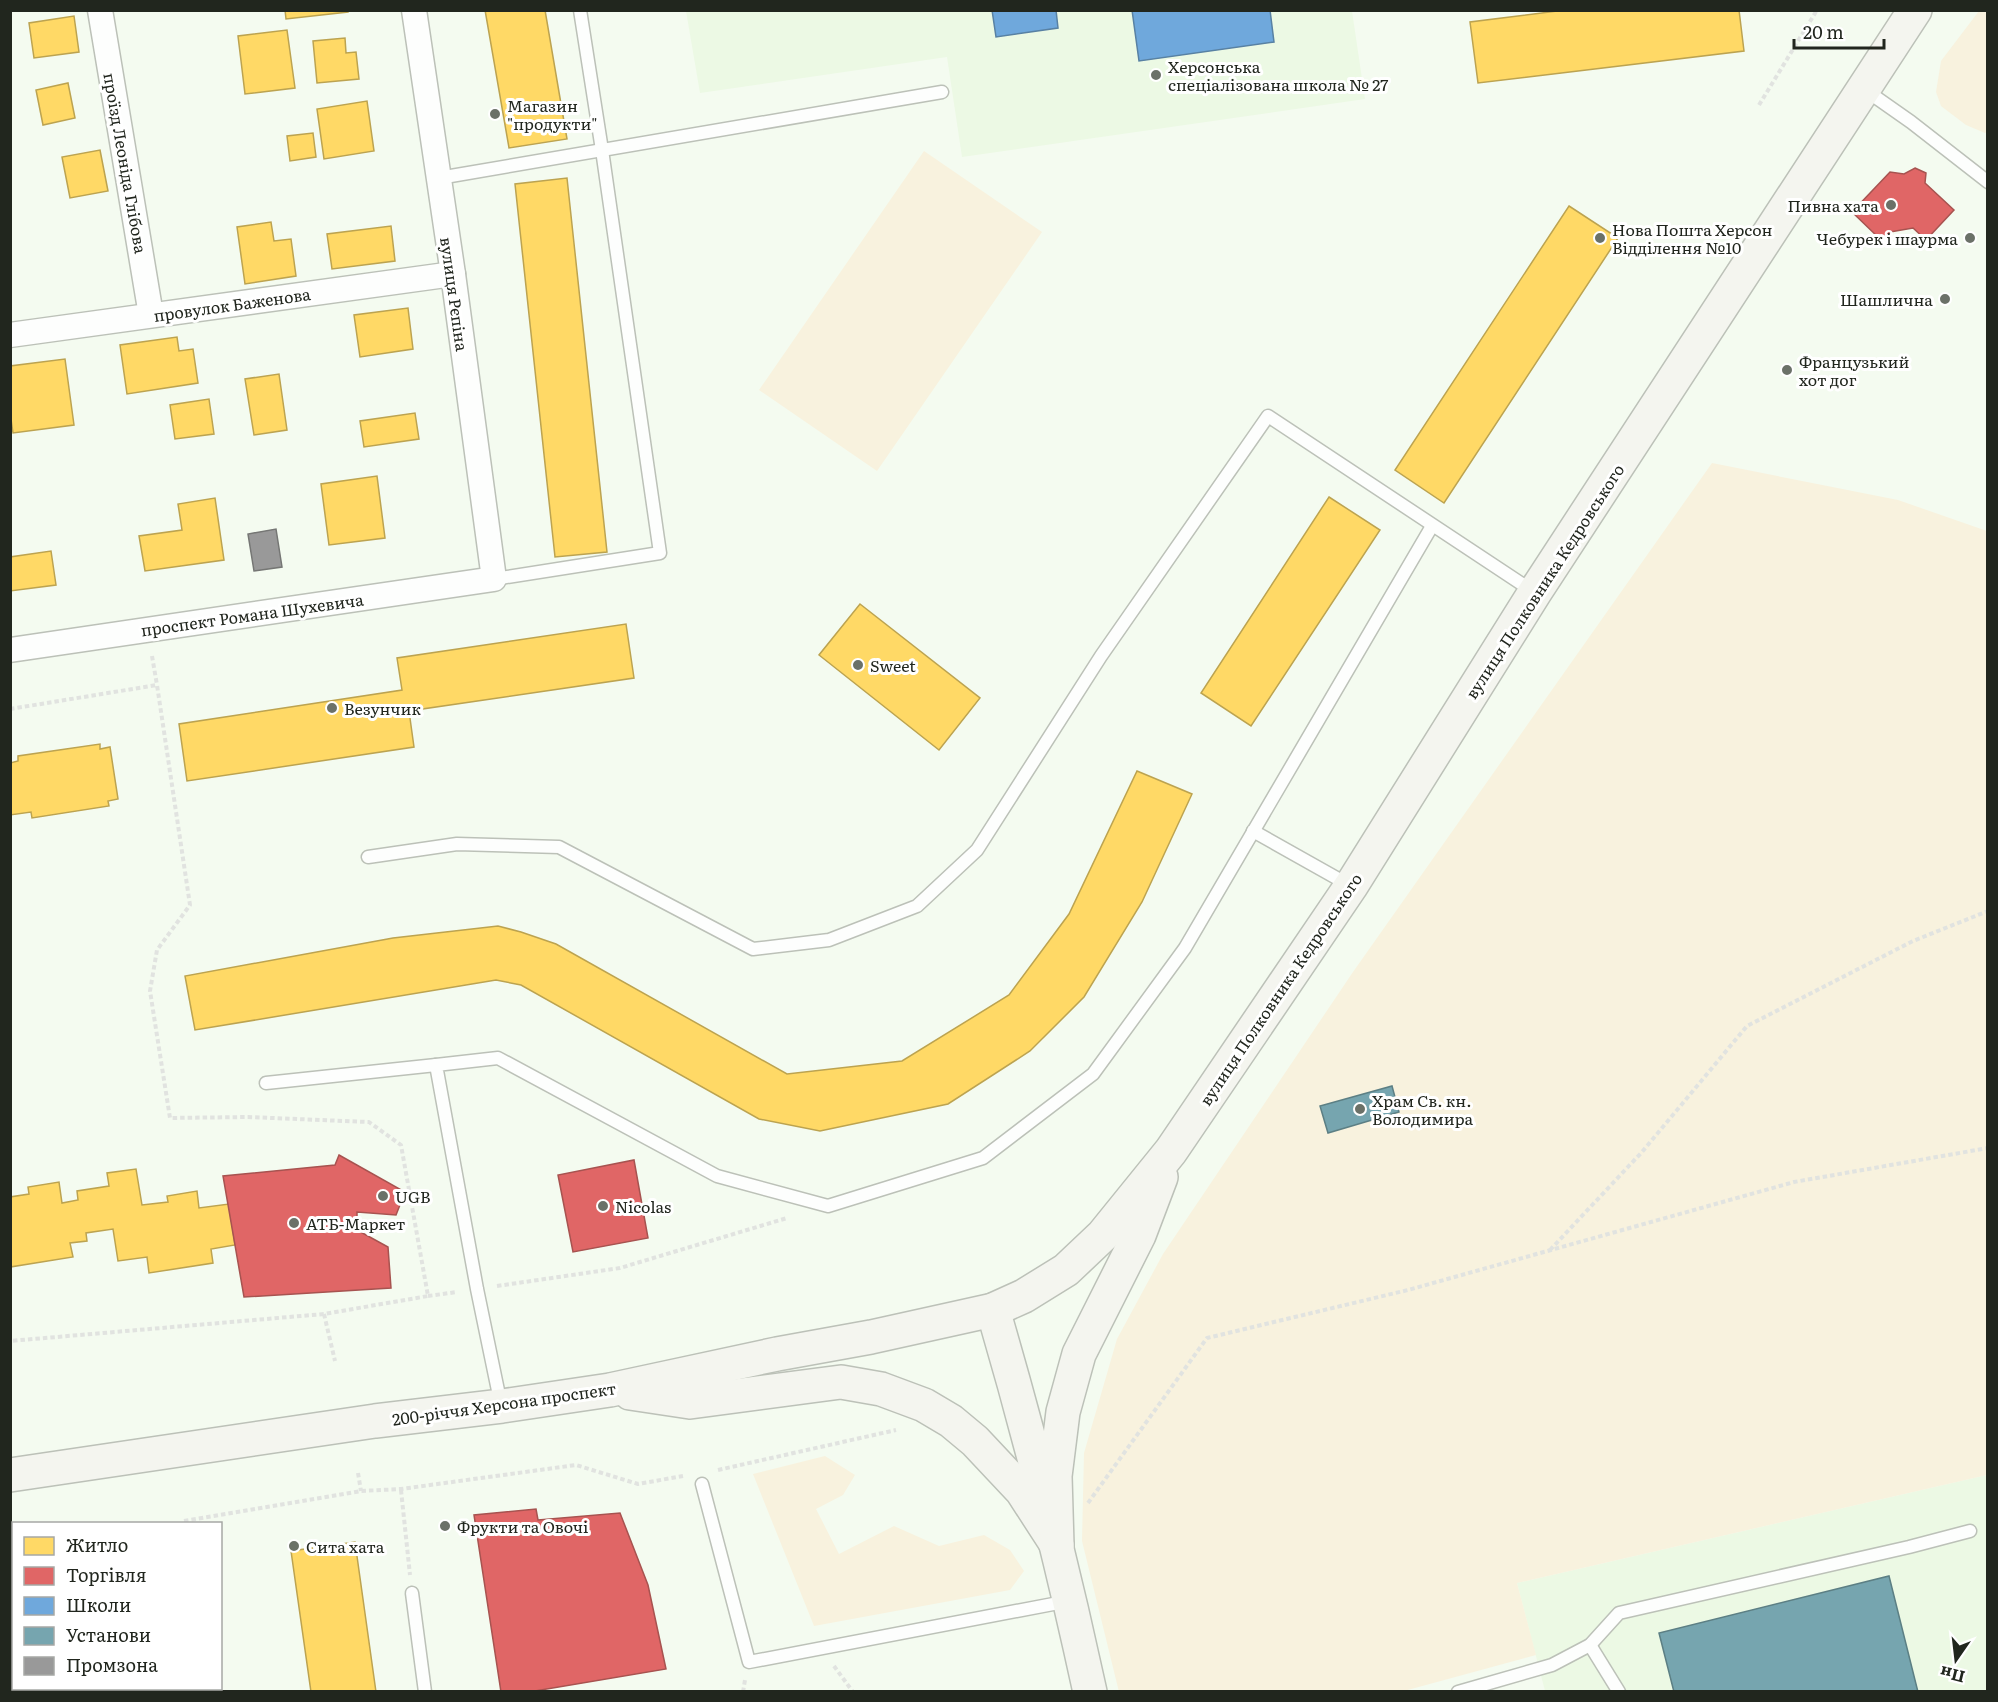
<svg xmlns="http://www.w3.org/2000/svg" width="1998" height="1702" font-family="Literata,serif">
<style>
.built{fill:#ecf9e4}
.green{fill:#f8f2de}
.homes{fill:#ffd966;stroke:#bca350;stroke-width:1.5}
.shops{fill:#e06666;stroke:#a75350;stroke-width:1.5}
.schools{fill:#6fa8dc;stroke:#5881a3;stroke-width:1.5}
.public{fill:#76a5af;stroke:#5c7f84;stroke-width:1.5}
.industry{fill:#999;stroke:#757674;stroke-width:1.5}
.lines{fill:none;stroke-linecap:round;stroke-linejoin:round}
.lane-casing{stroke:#bcc1b8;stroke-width:15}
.street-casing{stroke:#bcc1b8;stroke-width:27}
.secondary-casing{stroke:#bcc1b8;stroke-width:36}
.path{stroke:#e1e3e0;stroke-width:4;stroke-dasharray:4.5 3;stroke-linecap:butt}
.lane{stroke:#fdfefd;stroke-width:12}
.street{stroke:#fdfefd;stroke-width:24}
.secondary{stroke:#f4f5ef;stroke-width:33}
.poi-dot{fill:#6b7168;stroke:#fff;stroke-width:2}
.labels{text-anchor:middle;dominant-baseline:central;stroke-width:6;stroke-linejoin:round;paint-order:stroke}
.poi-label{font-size:16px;fill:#21261e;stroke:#fff;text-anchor:start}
.street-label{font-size:16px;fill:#21261e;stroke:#fff}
</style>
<rect width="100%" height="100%" fill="#f4fbf0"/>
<g class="built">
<path d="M686 11H1352L1365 99 962 157 947 57 700 93Z"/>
<path d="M1987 1475V1691H1545L1517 1583Z"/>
</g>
<g class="green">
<path d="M1979 11H1988V132L1985 133 1966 125 1941 106 1936 92 1941 61Z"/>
<path d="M924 151 1042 232 877 471 759 390Z"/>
<path d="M1712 463 1898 500 1987 531V1475L1517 1583 1536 1655 1404 1691 1119 1692 1082 1541 1084 1453 1117 1339 1163 1254 1353 972Z"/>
<path d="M825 1456 855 1475 843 1495 816 1509 839 1554 894 1526 939 1546 984 1535 1010 1550 1024 1571 1010 1590 814 1626 753 1474Z"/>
</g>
<g class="homes">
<path d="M285 10H348V12L286 19Z"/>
<path d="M485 10H545L567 139 509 148Z"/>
<path d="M1565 10H1739L1744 51 1478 83 1470 22Z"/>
<path d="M74 16 79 52 34 58 29 23Z"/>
<path d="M287 30 295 88 245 94 238 36Z"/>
<path d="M345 38 346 53 356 52 359 79 317 83 313 41Z"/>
<path d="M68 83 75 118 43 125 36 90Z"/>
<path d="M367 101 374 151 324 159 317 109Z"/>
<path d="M313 133 316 157 290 161 287 136Z"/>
<path d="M100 150 108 191 70 198 62 157Z"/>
<path d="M567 178 607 552 555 557 515 184Z"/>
<path d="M1569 206 1618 238 1444 503 1395 470Z"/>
<path d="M271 222 274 241 291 239 296 276 245 284 237 227Z"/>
<path d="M391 226 395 261 332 269 327 234Z"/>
<path d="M408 308 413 349 360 357 354 315Z"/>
<path d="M177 337 179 351 193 349 198 383 127 394 120 345Z"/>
<path d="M65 359 74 425 13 433 10 412V366Z"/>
<path d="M279 374 287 430 254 435 245 379Z"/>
<path d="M209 399 214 434 175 439 170 405Z"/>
<path d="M415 413 419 439 364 447 360 421Z"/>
<path d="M377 476 385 538 329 545 321 484Z"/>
<path d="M1329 497 1380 530 1251 726 1201 693Z"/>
<path d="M215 498 224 560 145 571 139 536 182 530 178 504Z"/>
<path d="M51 551 56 585 10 591V557Z"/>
<path d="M860 604 980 698 939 750 819 655Z"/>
<path d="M626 624 634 678 409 711 414 747 187 781 179 724 402 690 397 658Z"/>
<path d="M100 744V749L110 747 118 799 108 801 109 806 32 818 31 812 10 815V763L18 761V756Z"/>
<path d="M1137 771 1192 794 1142 902 1084 997 1030 1051 948 1104 820 1131 759 1119 521 985 496 980 195 1030 185 976 393 938 498 926 521 932 556 944 787 1074 902 1061 1009 995 1069 914Z"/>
<path d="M136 1169 142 1205 168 1202 167 1196 197 1191 199 1208 229 1204 235 1245 211 1249 213 1263 149 1273 147 1257 118 1261 113 1229 86 1233 87 1241 70 1243 73 1257 10 1267V1197L29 1194 28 1187 59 1182 62 1203 78 1200 77 1191 109 1186 107 1173Z"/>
<path d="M355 1542 376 1692H311L291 1551Z"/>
</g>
<g class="shops">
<path d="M1915 168 1926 173 1925 183 1954 210 1926 240 1913 228 1890 232 1882 241 1852 212 1890 172 1904 174Z"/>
<path d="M339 1155 405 1192 396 1215 357 1212V1230L388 1247 391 1288 244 1297 223 1176 335 1165Z"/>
<path d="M634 1160 648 1238 573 1252 558 1175Z"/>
<path d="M536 1509 538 1520 620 1513 648 1585 666 1669 529 1692H501L474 1515Z"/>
<path d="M10 1605H14V1688H192L193 1692H10Z"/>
</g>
<g class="schools">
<path d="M992 10H1056L1058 28 996 37Z"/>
<path d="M1132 10H1270L1274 42 1139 61Z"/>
</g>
<g class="public">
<path d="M1392 1086 1399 1112 1328 1133 1320 1106Z"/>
<path d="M1889 1576 1918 1692H1674L1659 1633Z"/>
</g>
<path class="industry" d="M276 529 282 567 254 571 248 534Z"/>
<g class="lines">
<defs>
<g id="lane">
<path d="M1864 89 1911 122 1988 182"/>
<path d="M439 178 942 92"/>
<path d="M494 579 660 553 602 150 580 10"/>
<path d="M1253 831 1349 885"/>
<path d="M368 857 457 844 559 847 753 949 829 940 917 906 977 850 1101 656 1268 416 1534 592"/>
<path d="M266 1083 436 1065"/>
<path d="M501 1405 477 1289 436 1065 498 1058 717 1176 828 1206 983 1158 1093 1074 1185 948 1432 526"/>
<path d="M702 1484 749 1662 1069 1601"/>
<path d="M412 1593 425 1692"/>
<path d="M1590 1645 1619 1692"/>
<path d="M1458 1692 1552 1665 1590 1645 1619 1613 1909 1547 1970 1531"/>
</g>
<g id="street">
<path d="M100 10 151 315"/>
<path d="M10 335 453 274"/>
<path d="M10 650 494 579 453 274 414 10"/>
</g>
<g id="secondary">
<path d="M993 1310C1030 1436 1062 1563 1090 1692"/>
<path d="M630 1393 690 1402 841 1382 881 1389 924 1405 951 1421 975 1441 1022 1491 1057 1545"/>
<path d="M10 1475 375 1421 502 1406 610 1390 777 1354 871 1337 993 1310 1024 1296 1066 1270 1103 1235 1171 1151 1351 886 1535 592 1915 10"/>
<path d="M1057 1545 1055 1476 1063 1412 1079 1354 1139 1235 1161 1177"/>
</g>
</defs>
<use href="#lane" class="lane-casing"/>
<use href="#street" class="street-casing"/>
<use href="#secondary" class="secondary-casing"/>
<g class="path">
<path d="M1759 105 1817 10"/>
<path d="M152 656 157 685"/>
<path d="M10 709 157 685 190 905 157 950 150 991 170 1118 248 1117 369 1122 401 1145 428 1296 324 1314 10 1341"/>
<path d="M1550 1250 1642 1152 1747 1026 1913 941 1988 911"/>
<path d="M497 1286 620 1268 787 1218"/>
<path d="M428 1296 457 1292"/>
<path d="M324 1314 335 1361"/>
<path d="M718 1470 896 1430"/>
<path d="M358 1473 361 1491"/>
<path d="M401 1490 410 1575"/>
<path d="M1088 1503 1207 1338 1408 1290 1794 1182 1988 1148"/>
<path d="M184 1521 361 1491 401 1489 576 1465 638 1484 683 1476"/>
<path d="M834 1666 853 1692"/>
<path d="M743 1692 745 1680"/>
</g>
<use href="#lane" class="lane"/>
<use href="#street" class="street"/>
<use href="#secondary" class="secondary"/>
</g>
<g class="poi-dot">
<circle cx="1156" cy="75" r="6"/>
<circle cx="495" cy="114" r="6"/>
<circle cx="1891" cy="205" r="6"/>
<circle cx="1600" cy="238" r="6"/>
<circle cx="1970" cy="238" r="6"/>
<circle cx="1945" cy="299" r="6"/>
<circle cx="1787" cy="370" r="6"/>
<circle cx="858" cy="665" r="6"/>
<circle cx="332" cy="708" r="6"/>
<circle cx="1360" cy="1109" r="6"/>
<circle cx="383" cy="1196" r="6"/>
<circle cx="603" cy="1206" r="6"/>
<circle cx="294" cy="1223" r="6"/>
<circle cx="445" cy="1526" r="6"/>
<circle cx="294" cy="1546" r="6"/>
</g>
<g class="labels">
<g class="poi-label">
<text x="1168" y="66">Херсонська<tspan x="1168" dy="18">спеціалізована школа № 27</tspan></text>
<text x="507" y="105">Магазин<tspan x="507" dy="18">"продукти"</tspan></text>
<text x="1879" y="205" text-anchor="end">Пивна хата</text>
<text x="1612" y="229">Нова Пошта Херсон<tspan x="1612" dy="18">Відділення №10</tspan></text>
<text x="1958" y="238" text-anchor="end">Чебурек і шаурма</text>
<text x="1933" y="299" text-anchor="end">Шашлична</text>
<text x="1799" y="361">Французький<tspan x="1799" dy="18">хот дог</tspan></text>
<text x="870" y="665">Sweet</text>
<text x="344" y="708">Везунчик</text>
<text x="1372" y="1100">Храм Св. кн.<tspan x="1372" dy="18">Володимира</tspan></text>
<text x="395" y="1196">UGB</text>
<text x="615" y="1206">Nicolas</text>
<text x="306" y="1223">АТБ-Маркет</text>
<text x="457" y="1526">Фрукти та Овочі</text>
<text x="306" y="1546">Сита хата</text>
</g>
<g class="street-label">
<text transform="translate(126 163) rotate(80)">проїзд Леоніда Глібова</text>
<text transform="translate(455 294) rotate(82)">вулиця Рєпіна</text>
<text transform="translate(232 304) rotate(-8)">провулок Баженова</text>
<text transform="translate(1544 581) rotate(-57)">вулиця Полковника Кедровського</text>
<text transform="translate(252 614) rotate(-8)">проспект Романа Шухевича</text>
<text transform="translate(1280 989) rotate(-56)">вулиця Полковника Кедровського</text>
<text transform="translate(504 1403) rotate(-8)">200-річчя Херсона проспект</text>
</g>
</g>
<rect width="1998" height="1702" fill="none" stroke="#21261e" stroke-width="24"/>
<rect x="12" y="1522" width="210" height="168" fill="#ffffff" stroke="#a6a8a5" stroke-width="1.5"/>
<rect x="24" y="1537" width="30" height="18" fill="#ffd966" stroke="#a6a8a5" stroke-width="1.5"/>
<text x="66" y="1552" font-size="18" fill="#21261e">Житло</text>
<rect x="24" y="1567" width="30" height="18" fill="#e06666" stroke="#a6a8a5" stroke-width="1.5"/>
<text x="66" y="1582" font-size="18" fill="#21261e">Торгівля</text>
<rect x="24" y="1597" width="30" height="18" fill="#6fa8dc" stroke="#a6a8a5" stroke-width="1.5"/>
<text x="66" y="1612" font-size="18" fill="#21261e">Школи</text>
<rect x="24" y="1627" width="30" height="18" fill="#76a5af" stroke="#a6a8a5" stroke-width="1.5"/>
<text x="66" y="1642" font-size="18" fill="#21261e">Установи</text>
<rect x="24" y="1657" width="30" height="18" fill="#999999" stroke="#a6a8a5" stroke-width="1.5"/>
<text x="66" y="1672" font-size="18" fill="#21261e">Промзона</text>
<g transform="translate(1956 1660) rotate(194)" stroke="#ffffff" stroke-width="4.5" paint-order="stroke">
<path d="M0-4.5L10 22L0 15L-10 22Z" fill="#21261e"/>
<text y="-9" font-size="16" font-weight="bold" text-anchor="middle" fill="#21261e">Пн</text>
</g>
<path d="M1794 39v9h90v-9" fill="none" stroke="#21261e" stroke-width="3"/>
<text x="1803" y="39" font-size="18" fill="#21261e" stroke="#ffffff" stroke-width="4.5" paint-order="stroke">20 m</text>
</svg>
